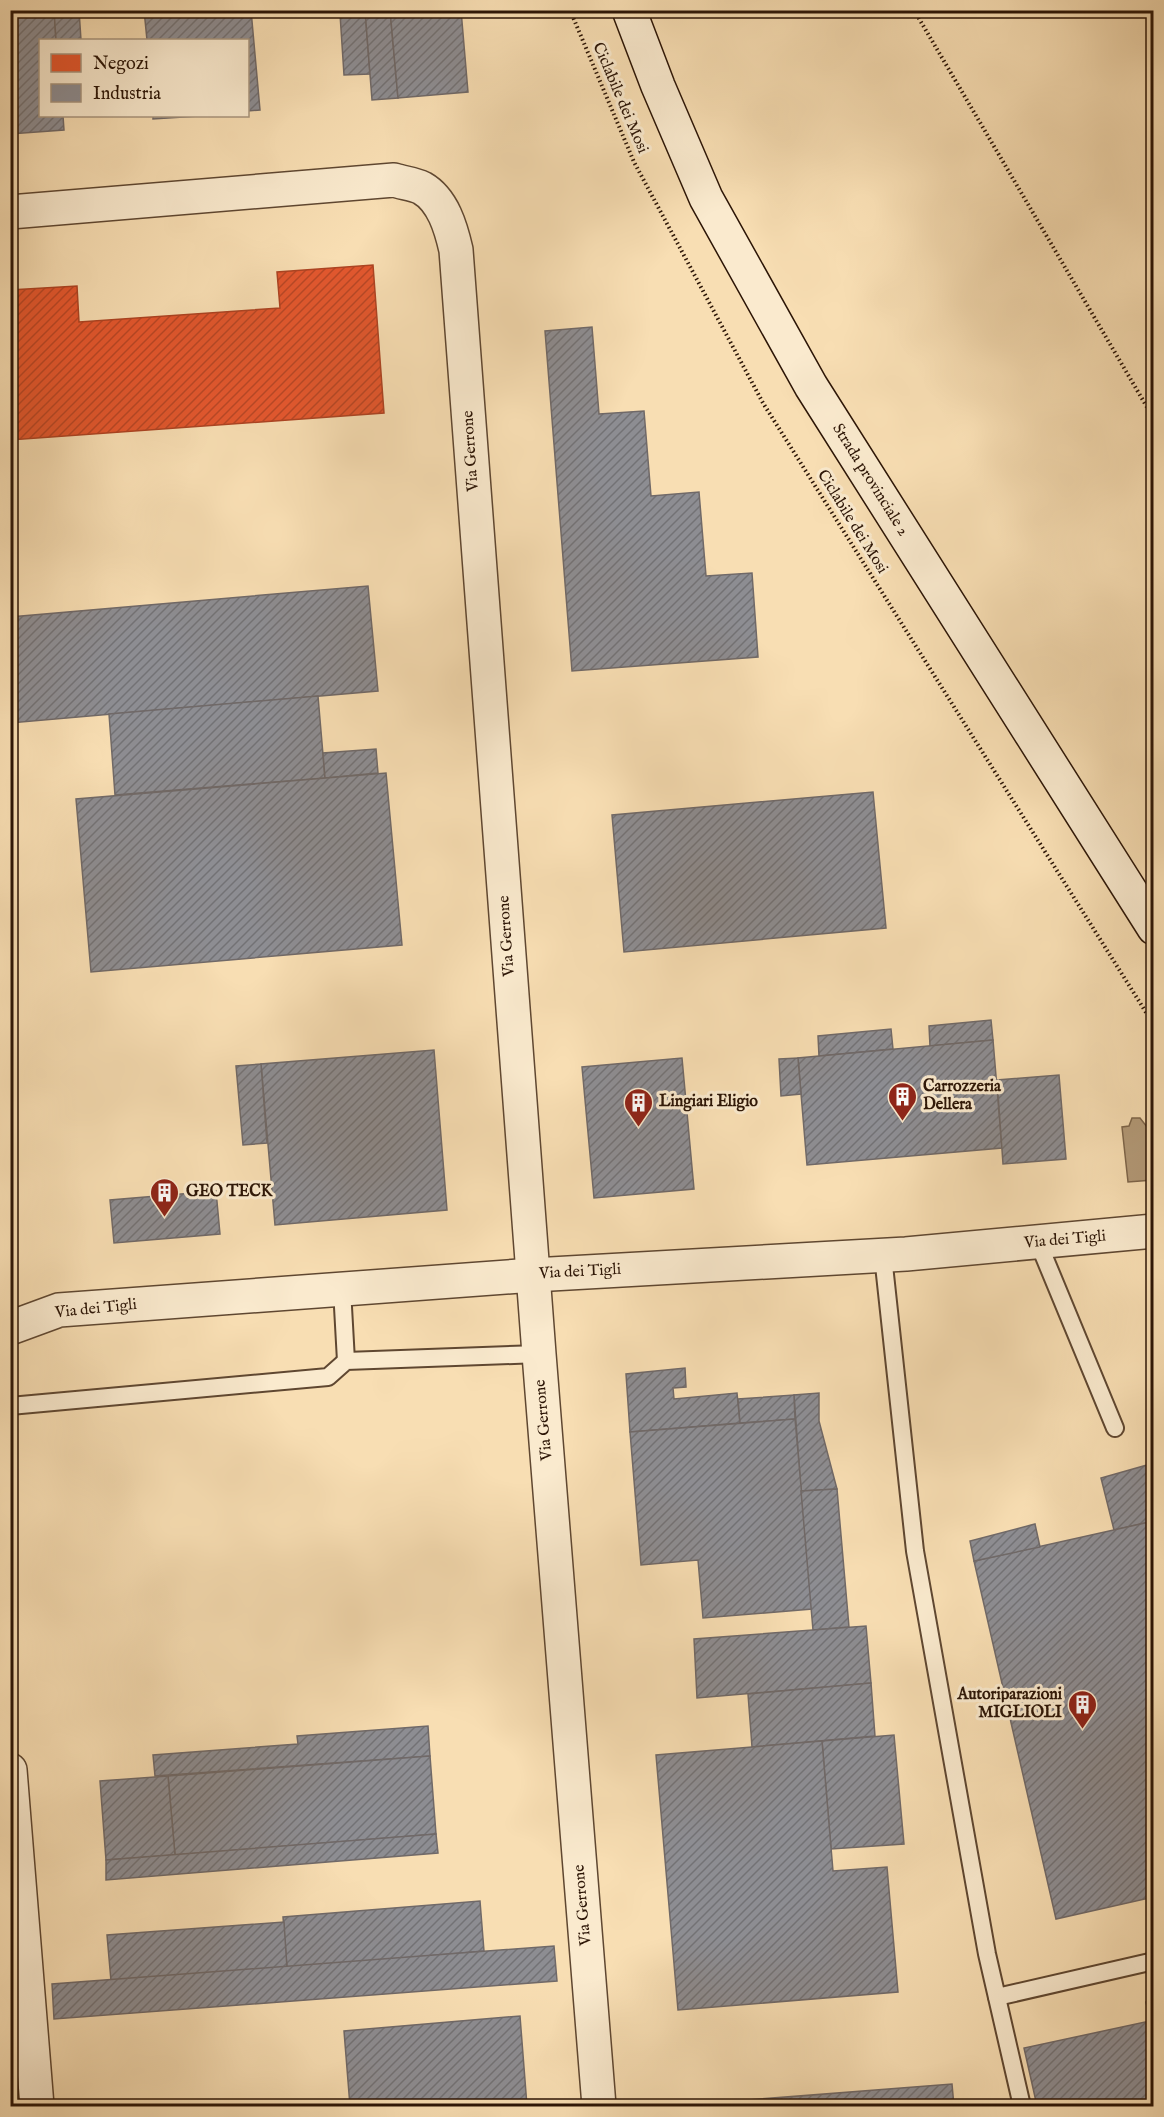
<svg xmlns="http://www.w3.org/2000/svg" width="1164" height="2117" font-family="'IM FELL English',serif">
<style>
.water{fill:#b39a78;stroke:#7d654a;stroke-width:1.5}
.shops{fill:url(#shops-hatch);stroke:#ad4322;stroke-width:1.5}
.industry{fill:url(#industry-hatch);stroke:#706968;stroke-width:1.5}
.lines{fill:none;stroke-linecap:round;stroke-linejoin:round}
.lane-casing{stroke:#5f4731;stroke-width:20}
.street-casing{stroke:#5f4731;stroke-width:36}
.secondary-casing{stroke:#2c1506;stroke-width:36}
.path{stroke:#2c1506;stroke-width:4;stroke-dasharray:1.5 3;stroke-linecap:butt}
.lane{stroke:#faeace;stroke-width:16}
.street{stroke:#faeace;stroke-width:33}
.secondary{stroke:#faeace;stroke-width:33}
.labels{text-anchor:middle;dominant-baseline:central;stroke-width:6;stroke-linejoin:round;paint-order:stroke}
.street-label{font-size:16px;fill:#2c1506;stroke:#faeace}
.poi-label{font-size:16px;font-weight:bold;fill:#2c1506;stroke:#faeace;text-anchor:start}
</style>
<defs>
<pattern id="shops-hatch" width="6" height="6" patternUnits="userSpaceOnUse" patternTransform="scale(1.5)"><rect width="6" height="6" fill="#e4572e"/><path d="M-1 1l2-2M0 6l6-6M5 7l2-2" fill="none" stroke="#b94725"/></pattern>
<pattern id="industry-hatch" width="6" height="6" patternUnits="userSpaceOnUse" patternTransform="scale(1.5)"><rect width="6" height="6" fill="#8d8d92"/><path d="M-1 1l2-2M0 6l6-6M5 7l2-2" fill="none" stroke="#737275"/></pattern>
</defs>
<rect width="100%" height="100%" fill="#f8deb3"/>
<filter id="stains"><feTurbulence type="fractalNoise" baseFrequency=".00333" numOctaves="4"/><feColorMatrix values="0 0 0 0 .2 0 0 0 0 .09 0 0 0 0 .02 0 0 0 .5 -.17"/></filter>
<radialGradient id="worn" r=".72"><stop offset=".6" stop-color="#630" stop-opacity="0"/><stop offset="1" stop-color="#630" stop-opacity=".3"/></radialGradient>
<path class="water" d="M1132 1118H1140L1147 1127 1153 1126V1180L1128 1182 1122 1127 1129 1126Z"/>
<path class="shops" d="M373 265 384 413 10 440V290L77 286 79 322 280 308 277 272Z"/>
<g class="industry">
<path d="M10 10H54L56 40H40V116H63L64 130 10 134Z"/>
<path d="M54 10H79L81 40H56Z"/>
<path d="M144 10H251L260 110 248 111V40H147Z"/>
<path d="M344 10H365L370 74 344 75 340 14H344Z"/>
<path d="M365 10H390L398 98 372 100Z"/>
<path d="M390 10H461L468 92 398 98Z"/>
<path d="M153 116H199L153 119Z"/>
<path d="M592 327 599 414 644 411 651 496 699 492 706 576 752 573 758 657 572 671 545 331Z"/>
<path d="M368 586 378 691 10 723V617Z"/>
<path d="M318 696 325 778 115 795 109 714Z"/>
<path d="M376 749 378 773 325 778 323 753Z"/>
<path d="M386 773 402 945 91 972 76 799Z"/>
<path d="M873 792 886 928 624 952 612 815Z"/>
<path d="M991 1020 993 1040 930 1046 929 1026Z"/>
<path d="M891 1029 893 1049 819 1056 818 1036Z"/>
<path d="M993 1040 1002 1148 807 1165 798 1058Z"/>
<path d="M434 1050 447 1210 275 1225 261 1064Z"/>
<path d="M682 1058 694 1189 594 1198 582 1067Z"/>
<path d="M798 1058 801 1094 781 1096 779 1059Z"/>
<path d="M261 1064 267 1143 243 1145 236 1066Z"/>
<path d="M1059 1075 1066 1159 1003 1164 997 1080Z"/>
<path d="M216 1191 220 1234 114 1243 110 1200Z"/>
<path d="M685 1368 686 1387 673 1388 674 1399 737 1393 740 1423 630 1432 626 1374Z"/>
<path d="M819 1393V1421L837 1489 801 1491 794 1395Z"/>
<path d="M794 1395 795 1419 740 1423 738 1399Z"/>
<path d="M795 1419 812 1609 703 1618 698 1560 641 1565 630 1432Z"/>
<path d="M1147 1465 1154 1490V1521L1114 1530 1101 1478Z"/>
<path d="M837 1489 849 1627 813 1630 801 1491Z"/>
<path d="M1154 1521V1897L1056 1919 974 1561Z"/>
<path d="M1035 1524 1040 1547 974 1561 970 1541Z"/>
<path d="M866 1626 871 1683 697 1698 694 1639Z"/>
<path d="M871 1683 875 1736 752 1747 748 1694Z"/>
<path d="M428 1726 430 1756 155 1776 153 1755 298 1744 297 1736Z"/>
<path d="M894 1735 904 1844 831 1849 822 1741Z"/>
<path d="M822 1741 833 1871 887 1867 898 1992 678 2010 656 1755Z"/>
<path d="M430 1756 436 1834 175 1855 168 1776Z"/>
<path d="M168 1776 175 1855 106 1860 100 1781Z"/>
<path d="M436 1834 438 1853 106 1880V1860Z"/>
<path d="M480 1901 484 1951 287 1968 283 1917Z"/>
<path d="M284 1922 287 1968 111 1981 107 1935Z"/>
<path d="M554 1946 557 1981 54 2019 52 1984Z"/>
<path d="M1154 2000V2106H1037L1024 2048 1150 2021 1146 2002Z"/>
<path d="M520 2016 527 2106H350L344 2031Z"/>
<path d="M952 2084 954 2106H671Z"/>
</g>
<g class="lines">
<defs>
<g id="lane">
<path d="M1038 1242 1115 1428"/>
<path d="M883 1256 915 1551 987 1954 1022 2106"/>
<path d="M342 1289 346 1361"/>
<path d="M10 1406 328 1377 346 1361 539 1354"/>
<path d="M997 1997 1154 1961"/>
</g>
<g id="street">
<path d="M10 212 394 180C403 183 414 184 422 188 443 200 451 228 456 250L539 1354 599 2106"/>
<path d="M10 1328 59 1310 533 1275 906 1254 1154 1231"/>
<path d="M10 1770 37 2106"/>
</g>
<path id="secondary" d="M629 10 658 86 706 198 811 386 1154 928"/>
</defs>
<use href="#lane" class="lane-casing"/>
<use href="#street" class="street-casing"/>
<use href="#secondary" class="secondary-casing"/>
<g class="path">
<path d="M570 10 634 162 763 403 1154 1025"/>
<path d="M914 10 1154 419"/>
</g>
<use href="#lane" class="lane"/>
<use href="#street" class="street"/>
<use href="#secondary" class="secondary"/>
</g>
<defs>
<symbol id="building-pin" viewBox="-11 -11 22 30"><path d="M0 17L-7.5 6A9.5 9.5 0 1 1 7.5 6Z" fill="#8f2418" stroke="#faeace"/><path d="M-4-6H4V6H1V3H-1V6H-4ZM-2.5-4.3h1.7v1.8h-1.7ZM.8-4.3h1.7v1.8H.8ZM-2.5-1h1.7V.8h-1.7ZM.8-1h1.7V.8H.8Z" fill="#fff"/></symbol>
</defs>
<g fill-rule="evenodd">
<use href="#building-pin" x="886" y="1080" width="33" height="45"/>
<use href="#building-pin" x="622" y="1086" width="33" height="45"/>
<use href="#building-pin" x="148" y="1176" width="33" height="45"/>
<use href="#building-pin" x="1066" y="1688" width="33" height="45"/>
</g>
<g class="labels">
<g class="street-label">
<text transform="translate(620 98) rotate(67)">Ciclabile dei Mosi</text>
<text transform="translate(471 451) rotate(-94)">Via Gerrone</text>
<text transform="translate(870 480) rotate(58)">Strada provinciale 2</text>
<text transform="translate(852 522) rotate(58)">Ciclabile dei Mosi</text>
<text transform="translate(507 936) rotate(-94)">Via Gerrone</text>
<text transform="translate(1065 1240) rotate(-5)">Via dei Tigli</text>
<text transform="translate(580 1272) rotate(-3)">Via dei Tigli</text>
<text transform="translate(96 1309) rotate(-6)">Via dei Tigli</text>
<text transform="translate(544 1420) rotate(-95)">Via Gerrone</text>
<text transform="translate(583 1905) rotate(-95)">Via Gerrone</text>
</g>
<g class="poi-label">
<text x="923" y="1087">Carrozzeria<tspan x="923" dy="18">Dellera</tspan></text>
<text x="659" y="1102">Lingiari Eligio</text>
<text x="186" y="1192">GEO TECK</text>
<text x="1062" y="1695" text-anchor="end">Autoriparazioni<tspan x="1062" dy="18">MIGLIOLI</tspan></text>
</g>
</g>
<rect width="1164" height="2117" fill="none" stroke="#f8deb3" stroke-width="36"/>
<rect x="12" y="12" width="1140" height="2093" fill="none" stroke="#2c1506" stroke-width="3"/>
<rect x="18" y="18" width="1128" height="2081" fill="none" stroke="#2c1506" stroke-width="1.5"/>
<rect x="39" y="39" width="210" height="78" fill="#faeace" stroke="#a8957e" stroke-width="1.5"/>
<rect x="51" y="54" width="30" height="18" fill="#e4572e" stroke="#a8957e" stroke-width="1.5"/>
<text x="93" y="69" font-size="18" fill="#2c1506">Negozi</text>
<rect x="51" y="84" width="30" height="18" fill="#8d8d92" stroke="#a8957e" stroke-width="1.5"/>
<text x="93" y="99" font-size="18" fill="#2c1506">Industria</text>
<rect width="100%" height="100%" filter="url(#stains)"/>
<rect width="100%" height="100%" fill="url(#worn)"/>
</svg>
